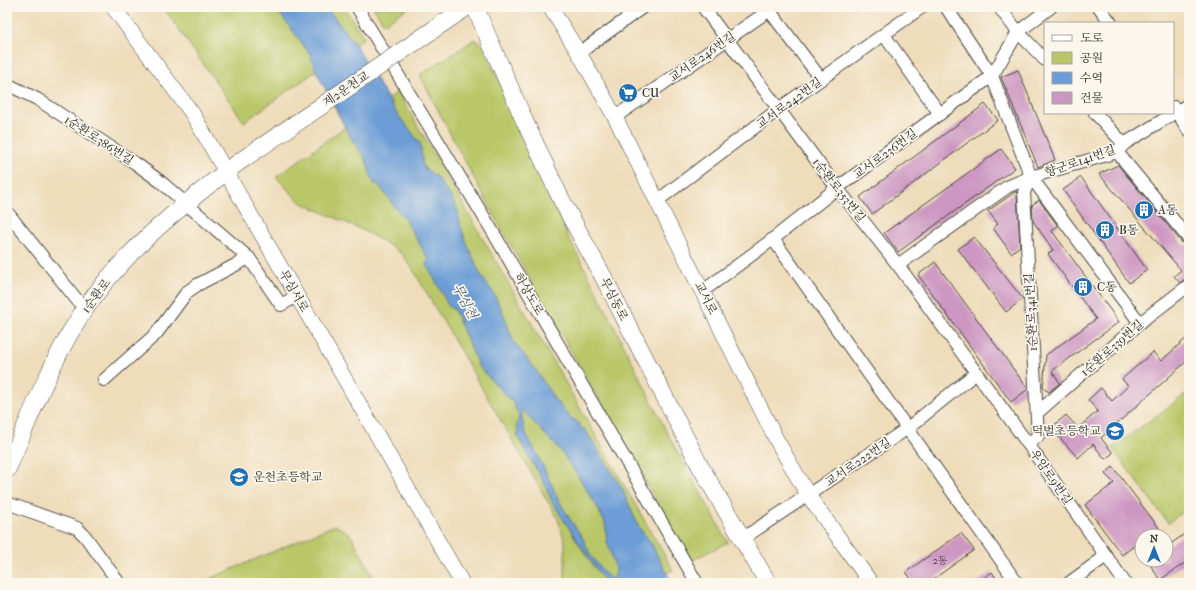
<svg xmlns="http://www.w3.org/2000/svg" width="1196" height="590" font-family="'IM FELL French Canon','Noto Serif KR',serif">
<style>
.green{fill:#b9c769;stroke:#72794a}
.water{fill:#6c9dd6;stroke:#4c6480;fill-rule:evenodd}
.building{fill:#cc97c2}
.lines{fill:none;stroke-linecap:round;stroke-linejoin:round}
.minor-casing{stroke:#484640;stroke-width:14}
.tertiary-casing{stroke:#484640;stroke-width:16}
.secondary-casing{stroke:#484640;stroke-width:18}
.minor{stroke:#fff;stroke-width:12}
.tertiary{stroke:#fff;stroke-width:15}
.secondary{stroke:#fff;stroke-width:17}
.secondary-bridge-casing{stroke:#484640;stroke-width:18;stroke-linecap:butt}
.secondary-bridge{stroke:#fff;stroke-width:17}
.labels{text-anchor:middle;dominant-baseline:central;stroke-width:3.5;stroke-linejoin:round;paint-order:stroke}
.number-label{font-size:10px;fill:#534651}
.street-label{font-size:12px;fill:#2b2b2b;stroke:#fbf7ec}
.poi-label{font-size:12px;fill:#2b2b2b;stroke:#fbf7ec;text-anchor:start}
.water-label{font-size:13px;font-style:italic;fill:#45596f;stroke:#fbf7ec}
</style>
<rect width="100%" height="100%" fill="#fbf7ec"/>
<filter id="ink" filterUnits="userSpaceOnUse"><feTurbulence type="fractalNoise" baseFrequency=".025" numOctaves="2"/><feDisplacementMap in="SourceGraphic" scale="8" xChannelSelector="R" yChannelSelector="G"/><feConvolveMatrix kernelMatrix="1 2 1 2 8 2 1 2 1" color-interpolation-filters="sRGB"/></filter>
<filter id="wash" filterUnits="userSpaceOnUse"><feTurbulence type="fractalNoise" baseFrequency=".012" numOctaves="4" result="noise"/><feDisplacementMap in="SourceGraphic" scale="16" xChannelSelector="R" yChannelSelector="G"/><feGaussianBlur stdDeviation="0.9" result="paint"/><feColorMatrix in="noise" values="0 0 0 0 0 0 0 0 0 0 0 0 0 0 0 0 0 1.4 0 .05"/><feComposite in="paint" operator="in"/></filter>
<g filter="url(#wash)">
<rect width="100%" height="100%" fill="#eedcba"/>
<g class="green">
<path d="M163 7H275L310 54 316 71 244 122Z"/>
<path d="M326 7H344L364 38 355 44Z"/>
<path d="M373 7H409L384 24Z"/>
<path d="M475 39 483 45 544 177 568 237 590 278 672 442 728 542 691 561 501 228 454 141 420 75Z"/>
<path d="M398 92C491 251 581 411 673 570L666 573 651 543 638 526 622 488 584 428 581 430 579 423 570 417 555 400 535 369 513 341 504 315 494 294 481 276 467 244 460 224 458 211 437 178 423 167 420 143 395 111 389 98Z"/>
<path d="M345 127 350 137 365 158 370 170 378 184 394 206 404 218 429 260 427 263 449 307 454 309 479 367 514 404 519 417 517 424 518 438 544 483 553 503 589 560 607 583H565V543L558 519 411 266 402 254 384 242 358 228 300 202 276 177Z"/>
<path d="M1189 392V507L1168 523 1112 448Z"/>
<path d="M521 408 560 450 580 479 596 505 605 523 607 541 616 570 614 582 604 573 591 556 582 537 571 521 558 499 542 464 524 430Z"/>
<path d="M335 525 350 534 377 583H200Z"/>
</g>
<path class="water" d="M275 7H326L355 44 395 111 420 143 423 167 437 178 451 197 458 211 460 224 467 244 481 276 494 294 504 315 513 341 535 369 555 400 570 417 579 423 581 429 584 428 622 488 638 526 651 543 672 583H607L600 575 553 503 544 483 518 437 517 424 519 417 514 404 479 367 454 309 449 307 426 263 429 260 404 218 394 206 378 184H374L365 158 350 137 316 71 310 54ZM521 409 560 450 580 479 596 505 605 523 607 541 616 570 614 581 604 573 591 556 582 537 571 521 558 499 542 464 524 430Z"/>
<g id="blocks">
<g class="building">
<path d="M1018 70 1055 160 1038 167 1001 77Z"/>
<path d="M985 104 998 120 872 214 860 197Z"/>
<path d="M1001 149 1015 168 898 252 884 233Z"/>
<path d="M1118 165 1183 244 1189 246V278L1187 277 1180 283 1174 276 1181 270 1099 174Z"/>
<path d="M1081 177 1147 270 1129 283 1063 190Z"/>
<path d="M1015 192H1017L1020 246 1011 253 993 228 998 224 988 211Z"/>
<path d="M1039 200 1058 226 1052 231 1119 322 1052 371 1060 383 1049 392 1043 388 1046 355 1096 319 1048 254 1053 250 1033 221 1032 205Z"/>
<path d="M974 237 1023 299 1006 312 958 249Z"/>
<path d="M935 262 1028 389 1011 402 918 275Z"/>
<path d="M1189 336V359L1101 438 1113 453 1105 459 1093 444 1078 458 1051 428 1066 415 1078 428 1098 411 1088 400 1101 388 1112 401 1128 386 1122 379 1153 352 1161 361Z"/>
<path d="M1113 467 1159 528 1147 536H1142V540L1122 555 1085 505 1114 483 1105 474Z"/>
<path d="M1189 531V560L1160 580 1147 560H1166V547Z"/>
<path d="M961 533 974 550 928 583H914L906 572Z"/>
<path d="M992 572 999 583H976Z"/>
</g>
</g>
</g>
<g filter="url(#ink)">
<use href="#blocks" fill-opacity="0" stroke="#484640" stroke-width="1"/>
<g class="lines">
<defs>
<g id="minor">
<path d="M357 7 493 232 697 583"/>
<path d="M703 7 837 188 898 265 1028 444 1125 583"/>
<path d="M946 7 992 76 1031 177 1140 323"/>
<path d="M999 7 1018 32 1045 60"/>
<path d="M1099 7 1111 23"/>
<path d="M769 10 821 79"/>
<path d="M884 35 940 114"/>
<path d="M579 53 643 7"/>
<path d="M7 84 37 99 135 163 161 182 249 258 281 305 297 296"/>
<path d="M1174 107 1189 131"/>
<path d="M1095 113 1124 144"/>
<path d="M615 117 774 7"/>
<path d="M1117 152 1189 239"/>
<path d="M657 201 779 109 922 7"/>
<path d="M7 212 85 310"/>
<path d="M773 239 1017 583"/>
<path d="M898 265 1007 187 1031 177 1117 152 1124 144 1189 104"/>
<path d="M703 291 773 239 837 188 992 76 1018 32 1051 7"/>
<path d="M104 380 156 334 187 292 197 285 249 258"/>
<path d="M1037 413 1140 323 1189 285"/>
<path d="M1028 444 1038 436 1024 192 1031 177"/>
<path d="M7 503 77 528 85 536 119 583"/>
<path d="M742 539 908 428 976 373"/>
<path d="M1069 583 1106 556"/>
</g>
<g id="tertiary">
<path d="M113 7 192 113 462 583"/>
<path d="M550 7 579 53 615 117 776 439 808 495 871 583"/>
</g>
<g id="secondary">
<path d="M475 7 525 122 562 201 605 280 700 466 768 583"/>
<path d="M452 17 467 7"/>
<path d="M7 470C27 424 45 377 70 333 110 262 175 210 239 162"/>
</g>
</defs>
<use href="#minor" class="minor-casing"/>
<use href="#tertiary" class="tertiary-casing"/>
<use href="#secondary" class="secondary-casing"/>
<use href="#minor" class="minor"/>
<use href="#tertiary" class="tertiary"/>
<use href="#secondary" class="secondary"/>
<defs>
<path id="secondary-bridge" d="M239 162 452 17"/>
</defs>
<use href="#secondary-bridge" class="secondary-bridge-casing"/>
<use href="#secondary-bridge" class="secondary-bridge"/>
</g>
</g>
<defs>
<symbol id="supermarket-disc" viewBox="-11 -11 22 22"><circle r="9.5" fill="#1f6fb2" stroke="#fbf7ec"/><path d="M-6-5.5h2.5l.6 2H6L4.5 2H-2.5L-4.4-4H-6ZM-1.5 3.2a1.3 1.3 0 1 0 .1 0ZM3 3.2a1.3 1.3 0 1 0 .1 0Z" fill="#fff"/></symbol>
<symbol id="building-disc" viewBox="-11 -11 22 22"><circle r="9.5" fill="#1f6fb2" stroke="#fbf7ec"/><path d="M-4-6H4V6H1V3H-1V6H-4ZM-2.5-4.3h1.7v1.8h-1.7ZM.8-4.3h1.7v1.8H.8ZM-2.5-1h1.7V.8h-1.7ZM.8-1h1.7V.8H.8Z" fill="#fff"/></symbol>
<symbol id="school-disc" viewBox="-11 -11 22 22"><circle r="9.5" fill="#1f6fb2" stroke="#fbf7ec"/><path d="M0-5L7-2L0 1L-7-2ZM-4 1L0 2.5L4 1V4Q0 6-4 4Z" fill="#fff"/></symbol>
</defs>
<g fill-rule="evenodd">
<use href="#supermarket-disc" x="617" y="82" width="22" height="22"/>
<use href="#building-disc" x="1133" y="199" width="22" height="22"/>
<use href="#building-disc" x="1094" y="219" width="22" height="22"/>
<use href="#building-disc" x="1072" y="276" width="22" height="22"/>
<use href="#school-disc" x="1104" y="420" width="22" height="22"/>
<use href="#school-disc" x="228" y="466" width="22" height="22"/>
</g>
<g class="labels">
<g class="number-label">
<text x="940" y="561">2동</text>
</g>
<g class="street-label">
<text transform="translate(702 57) rotate(-35)">교서로246번길</text>
<text transform="translate(346 89) rotate(-34)">제2운천교</text>
<text transform="translate(789 103) rotate(-36)">교서로242번길</text>
<text transform="translate(99 140) rotate(33)">1순환로386번길</text>
<text transform="translate(885 154) rotate(-36)">교서로236번길</text>
<text transform="translate(1080 161) rotate(-19)">향군로141번길</text>
<text transform="translate(839 190) rotate(52)">1순환로353번길</text>
<text transform="translate(294 291) rotate(60)">무심서로</text>
<text transform="translate(529 294) rotate(60)">하상도로</text>
<text transform="translate(96 296) rotate(-53)">1순환로</text>
<text transform="translate(706 298) rotate(63)">교서로</text>
<text transform="translate(614 299) rotate(63)">무심동로</text>
<text transform="translate(1031 312) rotate(-93)">1순환로341번길</text>
<text transform="translate(1112 348) rotate(-41)">1순환로339번길</text>
<text transform="translate(858 462) rotate(-34)">교서로222번길</text>
<text transform="translate(1051 477) rotate(55)">우암로9번길</text>
</g>
<g class="poi-label">
<text x="642" y="93">CU</text>
<text x="1158" y="210">A동</text>
<text x="1119" y="230">B동</text>
<text x="1097" y="287">C동</text>
<text x="1101" y="431" text-anchor="end">덕벌초등학교</text>
<text x="253" y="477">운천초등학교</text>
</g>
<g class="water-label">
<text transform="translate(465 301) rotate(61)">무심천</text>
</g>
</g>
<rect width="1196" height="590" fill="none" stroke="#fbf7ec" stroke-width="24"/>
<rect x="1044" y="22" width="130" height="92" fill="#fbf7ec" stroke="#a8a59f"/>
<rect x="1052" y="35" width="20" height="6" fill="#ffffff" stroke="#a8a59f"/>
<text x="1080" y="42" font-size="12" fill="#2b2b2b">도로</text>
<rect x="1052" y="52" width="20" height="12" fill="#b9c769" stroke="#a8a59f"/>
<text x="1080" y="62" font-size="12" fill="#2b2b2b">공원</text>
<rect x="1052" y="72" width="20" height="12" fill="#6c9dd6" stroke="#a8a59f"/>
<text x="1080" y="82" font-size="12" fill="#2b2b2b">수역</text>
<rect x="1052" y="92" width="20" height="12" fill="#cc97c2" stroke="#a8a59f"/>
<text x="1080" y="102" font-size="12" fill="#2b2b2b">건물</text>
<g transform="translate(1154 548)"><circle r="19" fill="#fbf7ec" stroke="#a8a59f"/>
<path d="M0-3L7 15L0 10L-7 15Z" fill="#1f6fb2"/>
<text y="-6" font-size="11" font-weight="bold" text-anchor="middle" fill="#2b2b2b">N</text>
</g>
</svg>
